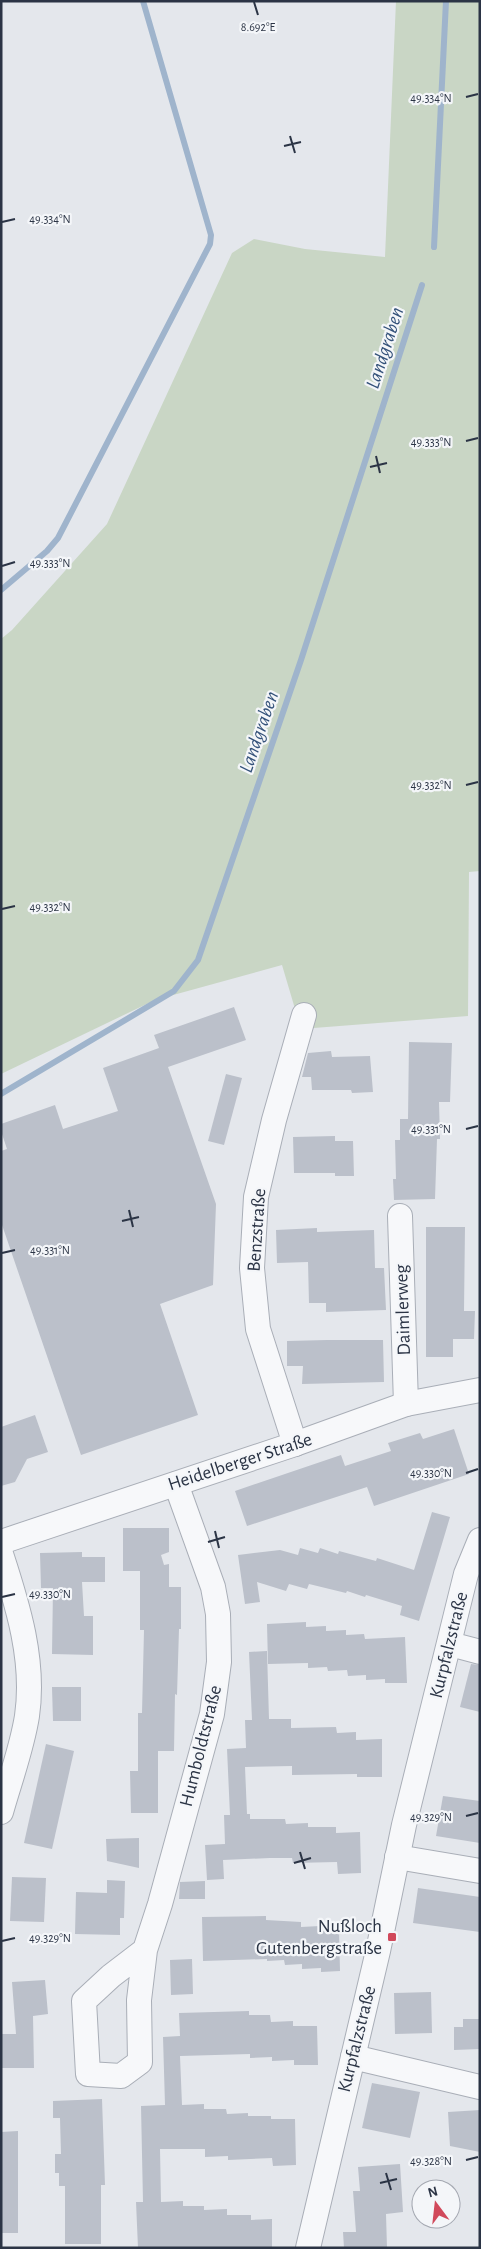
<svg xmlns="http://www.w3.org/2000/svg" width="481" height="2249" font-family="'Alegreya Sans',sans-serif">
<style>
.green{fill:#c9d6c5}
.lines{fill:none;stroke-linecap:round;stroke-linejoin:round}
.stream{stroke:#9fb4cc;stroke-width:6}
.building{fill:#bbc0ca}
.street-casing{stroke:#a9aeb7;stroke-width:26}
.street{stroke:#f7f8fa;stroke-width:24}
.ticks{fill:none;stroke:#2b3445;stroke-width:2}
.poi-dot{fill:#d1495b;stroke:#f4f6f9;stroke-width:2}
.labels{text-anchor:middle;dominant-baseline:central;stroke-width:4.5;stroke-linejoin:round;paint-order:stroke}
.street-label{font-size:19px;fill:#2b3445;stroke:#f4f6f9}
.poi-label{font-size:19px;fill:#2b3445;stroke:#f4f6f9;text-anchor:end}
.water-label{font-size:20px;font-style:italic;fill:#34527a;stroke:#f4f6f9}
.ticks-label{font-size:12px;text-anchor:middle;fill:#2b3445;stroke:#f4f6f9;stroke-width:4.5;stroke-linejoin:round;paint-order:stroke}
</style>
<rect width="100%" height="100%" fill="#e4e7ec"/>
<path class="green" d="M396 1H480V871L469 872 468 1016 301 1029 282 965 155 1000 1 1074V639L12 630 107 524 232 253 254 239 305 249 385 257Z"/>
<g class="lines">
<g class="stream">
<path d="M434 247 446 1"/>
<path d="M1 590 47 551 58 538 210 244 211 235 143 1"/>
<path d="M1 1094 174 991 198 960 301 660 422 285"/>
</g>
</g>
<g class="building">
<path d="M234 1007 246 1040 168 1067 216 1204 213 1285 160 1304 198 1415 81 1455 1 1222V1151L7 1149 1 1131V1124L55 1105 63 1129 118 1111 103 1068 159 1048 154 1035Z"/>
<path d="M409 1042 452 1043 450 1102H439L440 1139H437L435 1199 394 1200 393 1179H396L395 1140H400V1119H408Z"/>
<path d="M331 1051 332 1057 370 1056 373 1092 352 1093 351 1090H312L311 1077H302L308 1053Z"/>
<path d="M226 1074 242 1078 224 1145 208 1141Z"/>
<path d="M335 1136V1141H353L354 1176H335V1173H294L293 1137Z"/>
<path d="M426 1227H465L464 1311H475L474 1339H453V1357H426Z"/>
<path d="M317 1228V1232L374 1230 375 1268H384L386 1310 326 1312V1303H309L308 1262 277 1263 276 1230Z"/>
<path d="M327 1340H383L384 1382 302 1384 303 1366H287V1341Z"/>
<path d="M35 1415 48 1452 27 1459 15 1482 1 1486V1427Z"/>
<path d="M454 1429 469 1474 374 1506 367 1487 247 1526 235 1491 341 1455 345 1466 391 1451 388 1443 420 1433 423 1439Z"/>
<path d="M432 1512 450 1517 419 1621 400 1615 402 1606 366 1595 365 1597 347 1591 346 1593 309 1584 307 1589 289 1584 286 1591 257 1582 260 1602 245 1604 238 1555 280 1550 298 1555 300 1548 318 1553 320 1548 338 1554 339 1551 376 1561 377 1558 414 1570Z"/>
<path d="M123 1528H169V1552L161 1555 164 1565 169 1564V1587H181V1629H179L177 1695 175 1694 174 1751H158V1813H131L130 1771H138V1713H142L144 1630H140V1571H123Z"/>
<path d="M82 1552V1557H105V1582H82L84 1616H93V1655L52 1654 53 1588H41L40 1553Z"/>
<path d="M306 1622V1627L326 1626V1631L346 1630V1635L364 1634 365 1639 405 1637 407 1683H385V1679L366 1680V1675L348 1676 347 1670 328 1671 327 1667 308 1668V1663L268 1664 267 1624Z"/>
<path d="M267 1651 269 1719H291V1728L336 1727 337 1733 356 1732V1740L382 1739V1777H357V1774L292 1775V1766L245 1767 247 1814H250V1819H285L286 1824 308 1823V1827H336V1833L360 1832 361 1873 338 1874 337 1862 293 1863 292 1858H270L223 1860 224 1879 207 1880 205 1845 225 1844 224 1815H230L227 1749 246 1748 245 1720H252L249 1652Z"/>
<path d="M471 1664 480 1665V1712L460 1707Z"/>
<path d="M52 1687H81V1721H53Z"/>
<path d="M46 1744 74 1751 52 1849 24 1843Z"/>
<path d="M443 1796 480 1801V1843L436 1836Z"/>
<path d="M139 1838V1868L107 1861 106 1839Z"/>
<path d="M12 1877 46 1878 44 1922 10 1921Z"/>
<path d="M107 1880 125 1881 124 1918H120V1935L75 1934 76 1892 107 1893Z"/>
<path d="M205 1881V1899H179L180 1882Z"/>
<path d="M418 1888 480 1897V1932L413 1923Z"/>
<path d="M266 1916V1920L301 1922V1927L320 1926V1931L339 1930 340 1971 321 1972V1968L302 1969V1964L285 1965 284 1960 267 1961V1959L203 1961 202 1917Z"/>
<path d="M192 1959 193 1994 171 1995 170 1960Z"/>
<path d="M45 1980 48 2014 33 2016 34 2068H1V2034H16L12 1982Z"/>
<path d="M431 1992 432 2033 395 2034 394 1993Z"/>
<path d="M249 2011V2015H270L271 2022 293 2021V2026H317L318 2065H294V2060L272 2061V2057L250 2058V2054L180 2056 182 2105 204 2104V2109H226L227 2114 248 2113V2116H271V2119H295L296 2165 273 2166 272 2158 228 2160V2156L205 2157V2149H160L161 2202 183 2201V2206H204V2210L227 2209V2215H251V2220L272 2219V2248H138L136 2202H143L141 2106 165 2105 163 2037 180 2036 179 2013Z"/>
<path d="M463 2019H480V2049L454 2050V2027H463Z"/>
<path d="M372 2083 420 2092 410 2138 362 2128Z"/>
<path d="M102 2099 105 2185H101V2244H65V2186H59V2173H55V2154H61L60 2118H53V2101Z"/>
<path d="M480 2110V2152L450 2146 448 2112Z"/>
<path d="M18 2131V2233H1V2132Z"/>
<path d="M400 2164 403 2212 386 2214 387 2248H344L343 2232H356L353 2191H360L358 2167Z"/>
</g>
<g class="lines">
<defs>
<g id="street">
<path d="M400 1216 406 1404"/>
<path d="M295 1444 258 1329 252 1268 256 1197 274 1120 304 1015"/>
<path d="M1 1542 295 1444 406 1404 480 1390"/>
<path d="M1 1554C18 1606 35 1661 27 1716 22 1748 10 1780 1 1812"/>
<path d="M450 1644 480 1652"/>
<path d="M397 1857 480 1871"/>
<path d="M145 1950 111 1976 84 2001 88 2074 121 2076 140 2062 139 2000 145 1950 160 1904 212 1714 219 1662 218 1614 213 1587 176 1484"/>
<path d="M353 2057 480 2087"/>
<path d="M308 2248 378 1951 404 1825 466 1574 480 1540"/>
</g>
</defs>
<use href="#street" class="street-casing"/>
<use href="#street" class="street"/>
</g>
<path class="ticks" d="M254 2 258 15M466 97 478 94M290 136 295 153M284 146 301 142M2 222 15 219M466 441 478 438M376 456 380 473M370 467 387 463M2 566 15 562M466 785 478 782M2 909 15 906M466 1129 478 1126M129 1210 133 1227M122 1221 139 1217M2 1253 15 1250M466 1473 478 1469M215 1531 219 1548M208 1542 225 1537M2 1597 15 1594M466 1816 478 1813M300 1852 305 1869M294 1863 311 1858M2 1941 15 1938M466 2160 478 2157M386 2173 391 2190M380 2183 397 2179"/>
<rect class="poi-dot" x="387" y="1932" width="10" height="10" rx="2.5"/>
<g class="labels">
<g class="street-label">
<text transform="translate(257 1230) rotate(-86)">Benzstraße</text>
<text transform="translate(403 1310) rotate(-92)">Daimlerweg</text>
<text transform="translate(240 1462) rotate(-18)">Heidelberger Straße</text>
<text transform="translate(449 1645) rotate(-76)">Kurpfalzstraße</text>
<text transform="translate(201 1746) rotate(-76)">Humboldtstraße</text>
<text transform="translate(357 2039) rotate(-76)">Kurpfalzstraße</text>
</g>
<g class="poi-label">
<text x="382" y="1926">Nußloch<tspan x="382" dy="22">Gutenbergstraße</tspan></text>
</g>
<g class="water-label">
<text transform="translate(385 348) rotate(-72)">Landgraben</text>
<text transform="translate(259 732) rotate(-71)">Landgraben</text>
</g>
</g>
<g class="ticks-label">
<text x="258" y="31">8.692°E</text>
<text x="431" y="102">49.334°N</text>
<text x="50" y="223">49.334°N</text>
<text x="431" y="446">49.333°N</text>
<text x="50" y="567">49.333°N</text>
<text x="431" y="789">49.332°N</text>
<text x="50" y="911">49.332°N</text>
<text x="431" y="1133">49.331°N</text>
<text x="50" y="1254">49.331°N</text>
<text x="431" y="1477">49.330°N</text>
<text x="50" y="1598">49.330°N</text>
<text x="431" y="1821">49.329°N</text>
<text x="50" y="1942">49.329°N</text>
<text x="431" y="2165">49.328°N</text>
</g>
<rect width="481" height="2249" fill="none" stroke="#2b3445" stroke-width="5"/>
<g transform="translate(436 2204) rotate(345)"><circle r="24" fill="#f4f6f9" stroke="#a4a8b1"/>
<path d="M0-4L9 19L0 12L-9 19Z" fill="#d1495b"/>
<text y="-8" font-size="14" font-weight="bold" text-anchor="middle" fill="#2b3445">N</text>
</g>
</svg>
